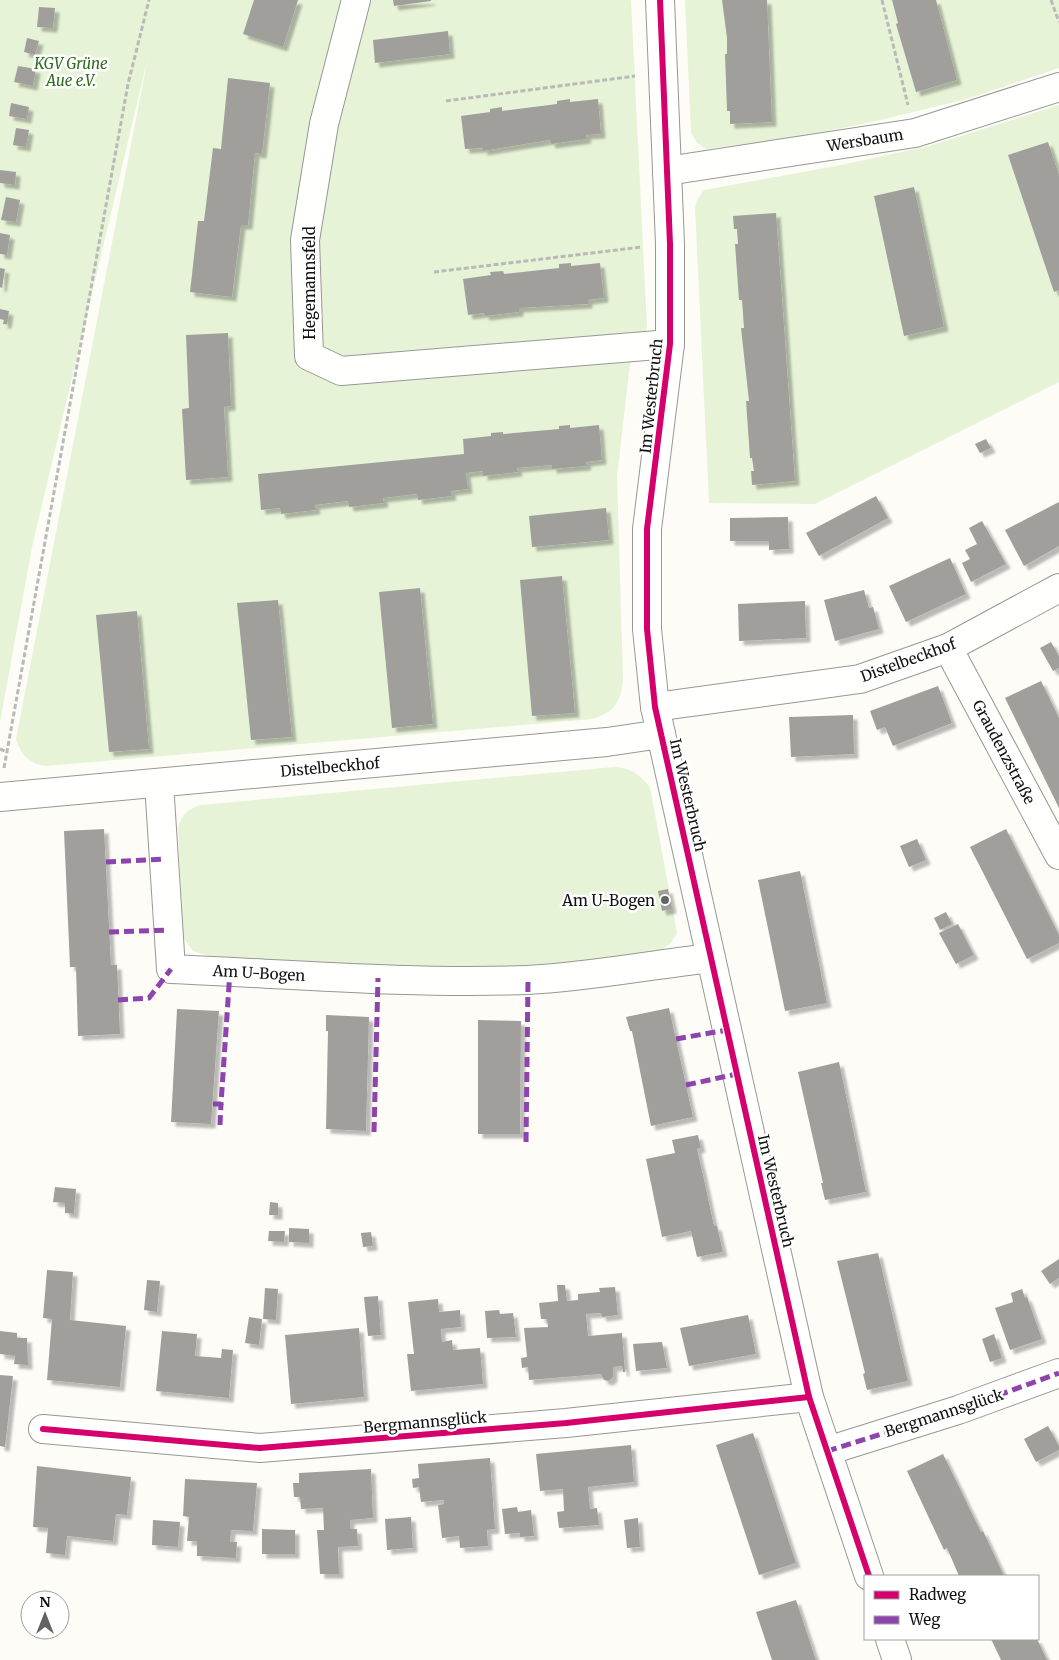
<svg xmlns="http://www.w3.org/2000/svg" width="1059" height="1660" font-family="Merriweather,serif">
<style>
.green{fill:#e7f3d7}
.building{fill:#a19f9c;filter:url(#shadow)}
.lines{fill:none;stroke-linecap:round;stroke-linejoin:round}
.minor-casing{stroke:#979795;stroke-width:30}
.path{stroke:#b9b9b8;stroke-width:3;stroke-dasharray:5 2.5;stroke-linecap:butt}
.minor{stroke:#fffffe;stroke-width:28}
.quiet{stroke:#8e44ad;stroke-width:5;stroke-dasharray:10 5;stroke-linecap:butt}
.cycleway-casing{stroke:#fff;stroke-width:9}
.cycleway{stroke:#d6006c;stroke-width:6}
.poi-dot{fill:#646362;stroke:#fff;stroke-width:2}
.labels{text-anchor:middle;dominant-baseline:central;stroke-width:5;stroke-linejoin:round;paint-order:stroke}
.park-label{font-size:15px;font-style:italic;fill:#2f6b1f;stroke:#fff}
.street-label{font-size:15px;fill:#111;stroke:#fff}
.poi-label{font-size:15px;fill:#111;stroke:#fff;text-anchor:end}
</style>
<defs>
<filter id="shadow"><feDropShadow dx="4.5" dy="4.5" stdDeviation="1" flood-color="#0004"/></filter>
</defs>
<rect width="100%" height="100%" fill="#fdfcf7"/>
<g class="green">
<path d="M0 0H631L647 328 630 364 617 476 623 680C620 703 615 712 592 719L46 766C29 764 21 755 16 739L148 57 32 547 0 722Z"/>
<path d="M685 0H1059V68L967 99 872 122 791 138 706 149 697 143 691 132Z"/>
<path d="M1059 105V382L815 504 709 503 695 208 697 200 704 190 836 166 929 146Z"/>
<path d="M614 767C631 768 639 774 650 787L677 933 671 943 661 950C512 977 359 967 209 956L193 951 183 937 178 827C181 815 190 808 201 805Z"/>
</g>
<g class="building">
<path d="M254 0H298L283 47 243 34Z"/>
<path d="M393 0H431V1L394 6Z"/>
<path d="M722 0H767L772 122 730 124V111H727L725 54H727V38Z"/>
<path d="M892 0H936L957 80 916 92 896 24 898 23Z"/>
<path d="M39 7 55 8 53 28 37 27Z"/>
<path d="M448 31 450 54 375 63 373 40Z"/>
<path d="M27 38 39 41 35 55 24 52Z"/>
<path d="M18 66 36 69 33 86 14 82Z"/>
<path d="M228 78 270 83 262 154 255 153 248 225H241L232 297 190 292 198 221H204L213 148 221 149Z"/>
<path d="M570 99V102L598 99 601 134 586 135 587 139 551 144 550 140 483 151V148L465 149 461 116 490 112V109L502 107V111L557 104V101Z"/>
<path d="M11 103 29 107 27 119 9 116Z"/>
<path d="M16 128 29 130 26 147 13 145Z"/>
<path d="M1048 142 1059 175V290L1054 292 1008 155Z"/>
<path d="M0 170 16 172 15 185 0 183Z"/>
<path d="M914 187 944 327 904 336 874 196Z"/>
<path d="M6 197 20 200 16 222 1 220Z"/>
<path d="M776 213 795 481 752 485 751 471H754L752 458H750L746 401H749L741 328H744L742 300H739L735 244H738L737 229H734L733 216Z"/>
<path d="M0 233 10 235 7 255 0 254Z"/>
<path d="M571 263V266L600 263 604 298 588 300V304L519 308V312L485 316 484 313 468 315 463 279 491 275 490 272 503 271 504 274 559 268V264Z"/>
<path d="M0 268 5 269 2 288 0 287Z"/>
<path d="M0 309 9 311 7 324H3L4 320 0 319Z"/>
<path d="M228 333 231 406 224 407 228 477 186 480 182 409 189 408 186 335Z"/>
<path d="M570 425V428L599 425 602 460 586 462 587 466 552 469V465L517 468 518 472 483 476V471L466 473 468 489 451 491 452 496 418 500 417 494 383 498 384 503 349 507 348 501 331 503 315 505 316 510 281 514 280 508 261 510 258 474 464 454 463 439 491 436V433L503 432V434L559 429V426Z"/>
<path d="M986 439 991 448 980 453 975 444Z"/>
<path d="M876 496 888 518 819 556 806 533Z"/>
<path d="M1059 502V546L1024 566 1005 530Z"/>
<path d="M606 508 609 540 532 547 529 516Z"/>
<path d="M788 517 789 549 769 550V541H730V518Z"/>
<path d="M982 521 1006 564 971 582 962 563 970 559 965 550 977 544 969 528Z"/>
<path d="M950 558 966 594 906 622 889 586Z"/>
<path d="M562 576 575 713 532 716 520 580Z"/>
<path d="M420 588 433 724 392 728 379 592Z"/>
<path d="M864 590 869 608 873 607 879 629 835 641 824 600Z"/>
<path d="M278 600 292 737 251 740 237 603Z"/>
<path d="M805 601 806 638 739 641 738 604Z"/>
<path d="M137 611 149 749 109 752 96 615Z"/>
<path d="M1051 642 1059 656V668L1053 671 1040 648Z"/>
<path d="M1041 681 1059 718V808L1005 698Z"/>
<path d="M938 686 952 723 893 746 885 727 877 730 870 711Z"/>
<path d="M853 715 854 754 791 757 789 717Z"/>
<path d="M104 829 111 965H117L120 1034 78 1036 76 967H70L64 831Z"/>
<path d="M1006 829 1059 935V943L1027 959 970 847Z"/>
<path d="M917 839 926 860 909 867 900 846Z"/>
<path d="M800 871 827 1003 785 1011 758 880Z"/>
<path d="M668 889 672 909 662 911 658 891Z"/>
<path d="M946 912 952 924 940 930 934 918Z"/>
<path d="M958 924 974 955 956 964 939 933Z"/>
<path d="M669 1008 693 1117 651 1126 632 1031H630L626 1017Z"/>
<path d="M177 1009 219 1011 211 1124 171 1122Z"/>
<path d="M326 1015 369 1017 366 1131 326 1129 328 1031H326Z"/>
<path d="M478 1020 521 1021 520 1134H478Z"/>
<path d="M839 1062 866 1192 825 1200 821 1183H823L798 1072Z"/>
<path d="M698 1135 701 1148 697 1149 703 1175 714 1226H717L723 1252 697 1257 691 1231 662 1237 646 1159 675 1153 672 1140Z"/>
<path d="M55 1187 76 1189 74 1214 65 1213V1203L53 1202Z"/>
<path d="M270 1202 278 1203V1215H269Z"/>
<path d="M289 1228 309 1229V1243L289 1242Z"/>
<path d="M269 1231H285L284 1242 268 1241Z"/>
<path d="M371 1232 373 1246 363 1247 361 1233Z"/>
<path d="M878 1253 908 1381 867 1390 863 1374 865 1373 837 1261Z"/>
<path d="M1059 1259V1278L1050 1284 1041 1271Z"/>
<path d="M47 1270 73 1272 70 1320 126 1326 120 1387 47 1380 52 1319 43 1318Z"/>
<path d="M147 1280 160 1281 157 1312 144 1310Z"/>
<path d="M557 1285H565L567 1301 578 1300V1294L600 1292 599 1288 615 1287 618 1315 602 1317 601 1313 586 1314 588 1336 622 1333 625 1372H623L622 1366 613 1367V1377L609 1381 604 1380 601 1374 529 1380 528 1367 522 1368 521 1358 527 1357 524 1328 548 1327 547 1319H541L539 1303 558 1301Z"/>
<path d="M265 1288 278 1289 276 1320 263 1319Z"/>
<path d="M1022 1289 1025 1298 1027 1297 1042 1339 1010 1350 995 1308 1013 1302 1011 1293Z"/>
<path d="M378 1296 381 1335 368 1336 364 1297Z"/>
<path d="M438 1299 439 1312 460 1310 461 1327 441 1329 442 1342 452 1340 453 1350 480 1348 483 1384 411 1391 407 1354H414L408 1302Z"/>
<path d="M499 1310 500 1314 513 1313 516 1337 487 1338 485 1311Z"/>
<path d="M748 1315 756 1354 689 1366 680 1328Z"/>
<path d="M249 1317 262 1319 259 1345 245 1343Z"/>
<path d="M359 1328 364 1397 291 1404 285 1335Z"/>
<path d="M0 1331 17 1333V1338H27L28 1365 14 1364 15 1356 0 1354Z"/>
<path d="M162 1331 197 1334 195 1356 221 1358 222 1349 233 1350 229 1398 156 1391Z"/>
<path d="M994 1334 1002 1358 990 1362 982 1339Z"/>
<path d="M662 1342 667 1368 636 1371 633 1344Z"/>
<path d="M0 1375 13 1376 5 1447 0 1446Z"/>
<path d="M1048 1426 1059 1446V1450L1036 1462 1024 1439Z"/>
<path d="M753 1433 796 1563 759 1575 716 1445Z"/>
<path d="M631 1445 634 1482 588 1487 590 1509 597 1508 599 1525 559 1528 557 1512 564 1511 563 1489 540 1491 536 1454Z"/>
<path d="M943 1454 981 1532 983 1531 1004 1576H959L947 1548 944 1550 907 1471Z"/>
<path d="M490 1458 495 1529 487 1530 488 1546 460 1548 459 1536 442 1538 438 1505 444 1504V1500L421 1502 419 1487 413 1488 412 1479 419 1478 418 1464Z"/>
<path d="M37 1466 131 1477 127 1515 116 1514 113 1541 67 1536 65 1555 46 1553 48 1528 33 1527Z"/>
<path d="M371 1469 373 1518 350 1520V1529H357L358 1546 338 1547 339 1574H320L317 1530H324L323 1508 301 1509 300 1497H294L293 1483H299V1473Z"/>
<path d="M185 1479 257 1483 253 1531 231 1530 230 1542H237L236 1558 197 1556V1541H187L189 1517 183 1516Z"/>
<path d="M517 1507 518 1512 531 1510 534 1536 520 1537V1533L505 1534 502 1509Z"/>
<path d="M411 1517 413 1548 387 1550 385 1519Z"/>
<path d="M638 1518 640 1547 627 1548 624 1520Z"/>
<path d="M153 1520 180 1522 178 1547 152 1545Z"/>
<path d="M262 1529 295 1530V1554H262Z"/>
<path d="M796 1600 816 1660H772L756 1612Z"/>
<path d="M991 1639H1037L1047 1660H1001Z"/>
</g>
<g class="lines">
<defs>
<g id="minor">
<path d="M356 0 324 124 305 240 309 356 341 371 670 344"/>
<path d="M660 0 670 244V344L647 529V629L655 707 809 1397 869 1576"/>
<path d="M667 171 915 133 1059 87"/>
<path d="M948 648 1059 855"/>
<path d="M655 707 860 679 948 648 1059 588"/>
<path d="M159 783 171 969C290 974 408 984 527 980 589 977 649 965 711 958"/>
<path d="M0 797 607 742 661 734"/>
<path d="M43 1429 260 1448 566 1423 809 1397"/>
<path d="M827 1451 958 1410 1059 1373"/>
<path d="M890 1639 897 1660"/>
</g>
</defs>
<use href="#minor" class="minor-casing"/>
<g class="path">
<path d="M882 0 908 105"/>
<path d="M1051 0 1059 22"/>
<path d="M446 101 635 76"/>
<path d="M434 272 642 247"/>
<path d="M0 749 7 752"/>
<path d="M4 768 128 84 149 0"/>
</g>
<use href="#minor" class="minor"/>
<g class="quiet">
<path d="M106 862 164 859"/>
<path d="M109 932 169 930"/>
<path d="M118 1000 149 998 171 969"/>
<path d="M676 1039 727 1030"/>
<path d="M686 1085 737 1074"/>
<path d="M213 1104H221L230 971"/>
<path d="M220 1125 221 1104"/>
<path d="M374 1132 378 978"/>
<path d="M526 1142 528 980"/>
<path d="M827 1451 958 1410 1059 1373"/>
</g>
<defs>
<g id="cycleway">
<path d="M660 0 670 244V344L647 529V629L655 707 809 1397 869 1576"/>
<path d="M43 1429 260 1448 566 1423 809 1397"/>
</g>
</defs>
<use href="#cycleway" class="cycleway-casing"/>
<use href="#cycleway" class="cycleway"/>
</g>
<circle class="poi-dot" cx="665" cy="900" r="5"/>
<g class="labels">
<g class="park-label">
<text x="71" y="63">KGV Grüne<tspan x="71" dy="17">Aue e.V.</tspan></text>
</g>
<g class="street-label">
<text transform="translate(865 140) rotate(-9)">Wersbaum</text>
<text transform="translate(309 283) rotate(-90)">Hegemannsfeld</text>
<text transform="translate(651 396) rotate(-84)">Im Westerbruch</text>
<text transform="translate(908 660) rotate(-20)">Distelbeckhof</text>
<text transform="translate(1004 752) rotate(62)">Graudenzstraße</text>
<text transform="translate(330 767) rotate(-5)">Distelbeckhof</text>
<text transform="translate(688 795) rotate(77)">Im Westerbruch</text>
<text transform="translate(259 973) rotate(3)">Am U-Bogen</text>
<text transform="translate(776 1191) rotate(77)">Im Westerbruch</text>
<text transform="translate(944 1413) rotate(-18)">Bergmannsglück</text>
<text transform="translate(425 1422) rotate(-5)">Bergmannsglück</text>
</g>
<g class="poi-label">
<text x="655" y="900">Am U-Bogen</text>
</g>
</g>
<rect x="864" y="1575" width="175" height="65" fill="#ffffff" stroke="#a0a0a0"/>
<rect x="874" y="1591" width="25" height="8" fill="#d6006c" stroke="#a0a0a0"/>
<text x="909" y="1600" font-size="15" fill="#111111">Radweg</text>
<rect x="874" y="1616" width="25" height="8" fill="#8e44ad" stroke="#a0a0a0"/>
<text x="909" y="1625" font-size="15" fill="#111111">Weg</text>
<g transform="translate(45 1615)"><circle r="24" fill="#ffffff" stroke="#a0a0a0"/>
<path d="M0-4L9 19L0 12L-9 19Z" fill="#646362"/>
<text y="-8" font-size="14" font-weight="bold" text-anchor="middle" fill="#111111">N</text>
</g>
</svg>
